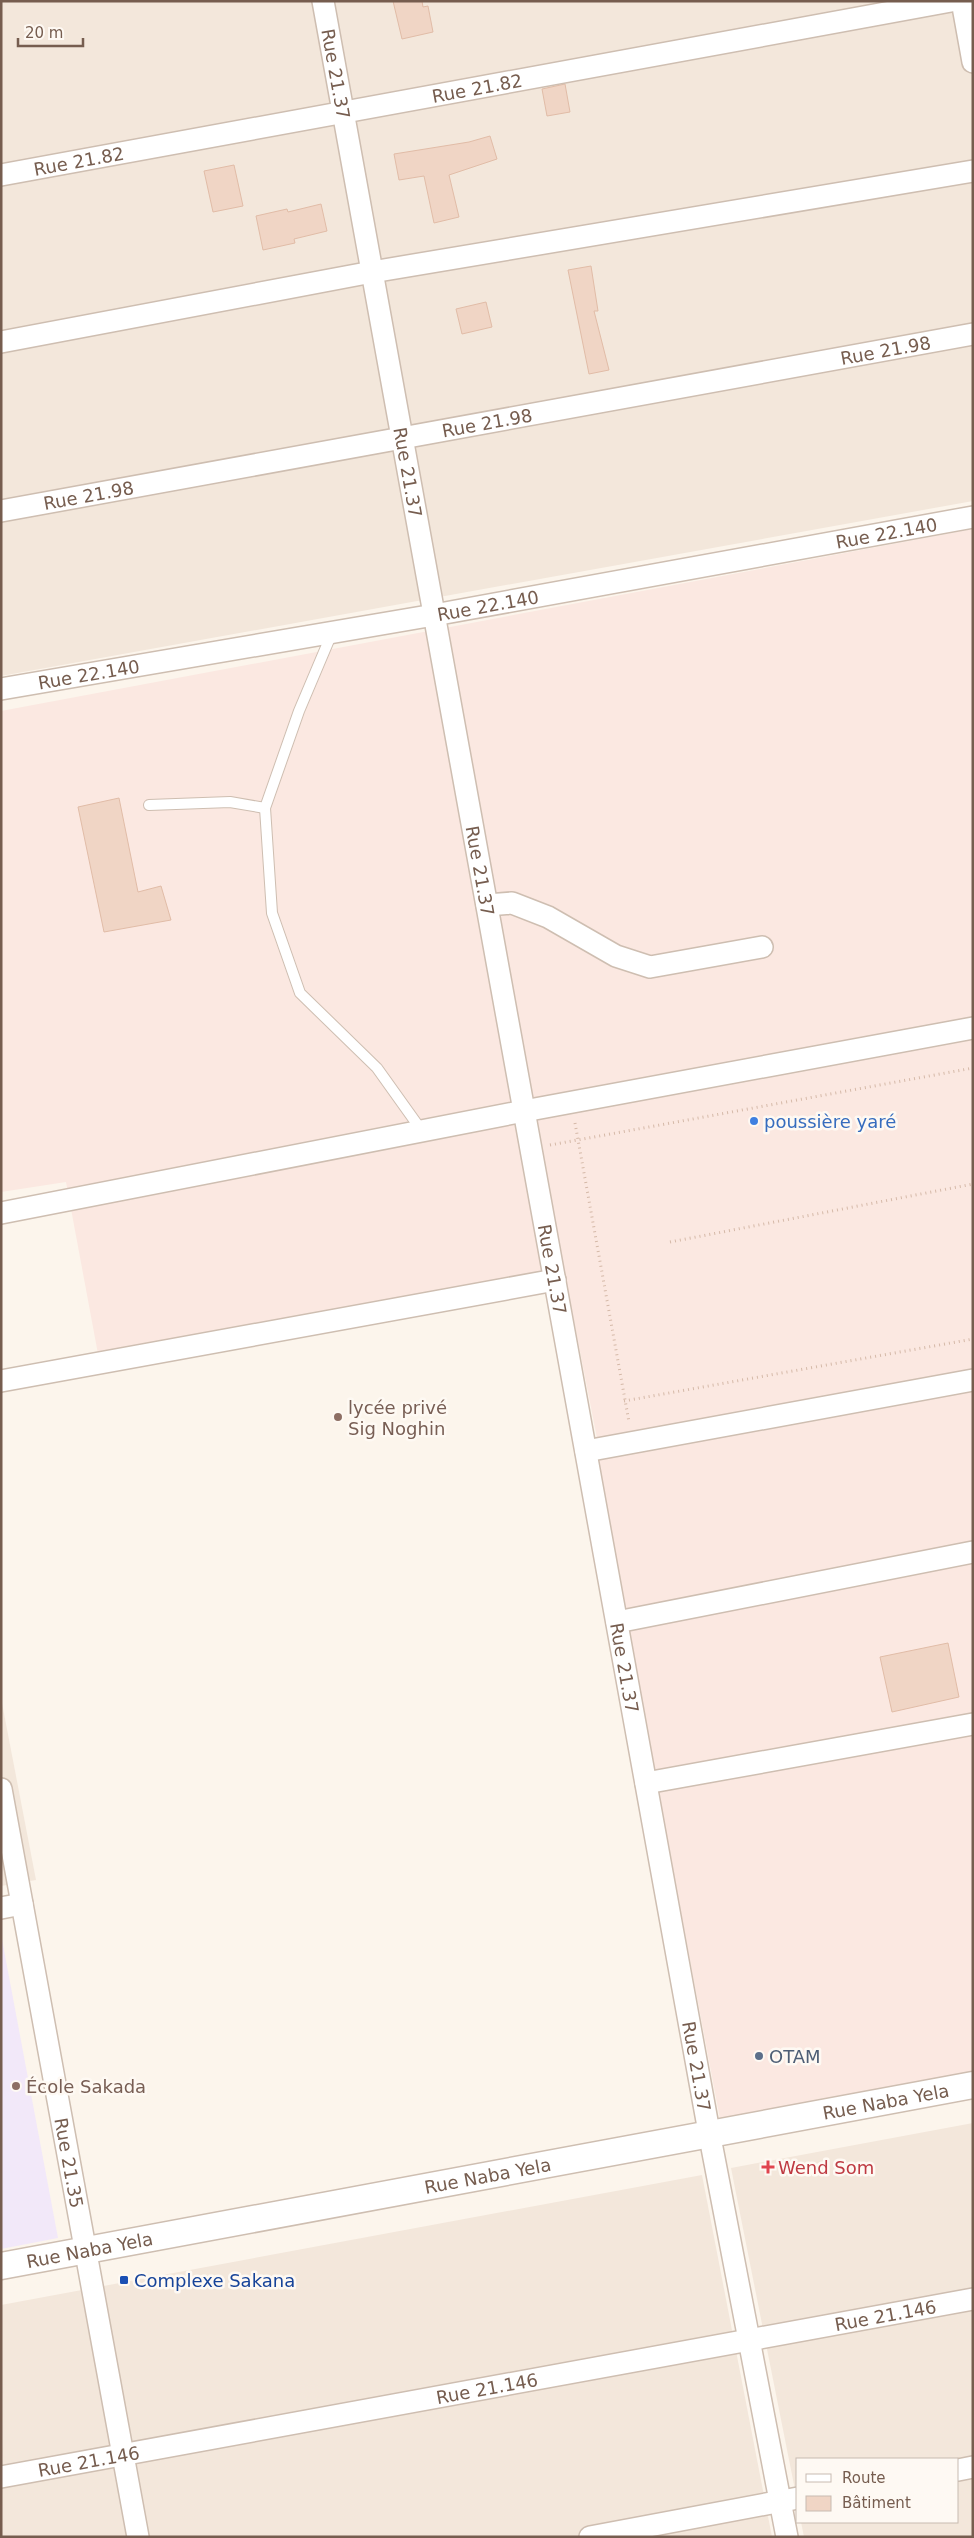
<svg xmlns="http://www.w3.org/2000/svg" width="974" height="2538" font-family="'DejaVu Sans',sans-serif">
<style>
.residential{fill:#f3e7db}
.commercial{fill:#fbe8e1}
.education{fill:#f2e8f9}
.building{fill:#f0d5c5;stroke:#e1bca7}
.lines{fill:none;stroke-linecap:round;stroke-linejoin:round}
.service-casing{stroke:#cebeb1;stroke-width:12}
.minor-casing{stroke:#cebeb1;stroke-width:24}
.tertiary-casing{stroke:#cebeb1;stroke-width:29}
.path{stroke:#d5b9a8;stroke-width:3;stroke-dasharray:1 4;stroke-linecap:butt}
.service{stroke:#fff;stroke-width:10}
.minor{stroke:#fff;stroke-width:21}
.tertiary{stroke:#fff;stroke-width:26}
.shop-dot{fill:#3f7fe0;stroke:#fef9f3;stroke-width:2}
.education-dot{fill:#8d6e63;stroke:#fef9f3;stroke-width:2}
.service-dot{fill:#5c6f8a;stroke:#fef9f3;stroke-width:2}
.health-dot{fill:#e0444e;stroke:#fef9f3;stroke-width:2}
.transit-dot{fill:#1a4fb4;stroke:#fef9f3;stroke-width:2}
.labels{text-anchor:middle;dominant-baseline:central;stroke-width:5;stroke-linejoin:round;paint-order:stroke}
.street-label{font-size:18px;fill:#765d4f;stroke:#fef9f3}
.shop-label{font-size:18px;fill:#366cbe;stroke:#fef9f3;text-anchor:start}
.education-label{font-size:18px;fill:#785e54;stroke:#fef9f3;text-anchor:start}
.service-label{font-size:18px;fill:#4e5e75;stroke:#fef9f3;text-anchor:start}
.health-label{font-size:18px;fill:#be3a42;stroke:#fef9f3;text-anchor:start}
.transit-label{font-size:18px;fill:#164399;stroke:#fef9f3;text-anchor:start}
</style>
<rect width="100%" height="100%" fill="#fcf5ec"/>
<g class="residential">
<path d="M1 1H973V501L1 676Z"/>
<path d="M1 1698 36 1880 1 1886Z"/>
<path d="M973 2123V2537H804L801 2522H958V2459H798V2505L731 2168Z"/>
<path d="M702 2175 772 2537H1V2305Z"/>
</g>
<g class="commercial">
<path d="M973 529V1371L597 1438 564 1270 98 1354 66 1182 1 1192V711Z"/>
<path d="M973 1389V2073L720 2119 595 1458Z"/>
</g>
<path class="education" d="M1 1934 58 2238 1 2249Z"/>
<g class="building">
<path d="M393 1H422L423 7 428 6 433 32 402 39Z"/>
<path d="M565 84 570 112 547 116 542 89Z"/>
<path d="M490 136 497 159 449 175 459 217 434 223 424 176 399 180 394 154 469 142Z"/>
<path d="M234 165 243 206 213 212 204 171Z"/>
<path d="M321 204 327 231 294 239 295 243 263 250 256 216 287 209 288 212Z"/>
<path d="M591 266 598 311H594L609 370 589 374 568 270Z"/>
<path d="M486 302 492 327 462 334 456 309Z"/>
<path d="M119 798 138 892 161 886 171 920 104 932 78 807Z"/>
<path d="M948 1643 959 1697 892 1712 880 1657Z"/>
</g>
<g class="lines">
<defs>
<g id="service">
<path d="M332 633 299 711 265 808 272 913 300 993 377 1068 422 1131"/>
<path d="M149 805 230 802 265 808"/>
</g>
<g id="minor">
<path id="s1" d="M323 1 709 2132 787 2537"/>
<path d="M962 1 973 62"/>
<path id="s2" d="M1 175 951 1"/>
<path d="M1 342 372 272 973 171"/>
<path id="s3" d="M1 511 973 334"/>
<path id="s4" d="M1 689 434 615 973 517"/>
<path d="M487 905 512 903 548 917 616 956 650 967 762 947"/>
<path d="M1 1213 524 1111 973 1028"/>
<path d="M1 1381 555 1280"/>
<path d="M586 1451 973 1380"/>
<path d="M617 1622 973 1552"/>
<path d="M646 1783 973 1724"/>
<path id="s5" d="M1 1789 138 2537"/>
<path d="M1 1908 22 1904"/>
<path d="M958 2470 973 2467"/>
<path id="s6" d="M1 2477 973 2299"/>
<path d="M590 2537 798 2498"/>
</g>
<g id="tertiary">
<path id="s7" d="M1 2266 973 2085"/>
</g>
</defs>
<use href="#service" class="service-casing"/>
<use href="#minor" class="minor-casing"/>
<use href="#tertiary" class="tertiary-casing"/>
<g class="path">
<path d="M575 1123 629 1422"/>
<path d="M550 1145 973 1068"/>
<path d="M670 1242 973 1184"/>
<path d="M624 1401 973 1339"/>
</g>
<use href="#service" class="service"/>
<use href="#minor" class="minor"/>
<use href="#tertiary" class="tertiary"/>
</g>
<circle class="shop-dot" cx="754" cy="1121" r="5"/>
<g class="education-dot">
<circle cx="338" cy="1417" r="5"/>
<circle cx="16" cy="2086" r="5"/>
</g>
<circle class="service-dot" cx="759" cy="2056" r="5"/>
<path class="health-dot" d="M765.5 2159.5h5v5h5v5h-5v5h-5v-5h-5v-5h5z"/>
<rect class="transit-dot" x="119" y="2275" width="10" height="10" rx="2.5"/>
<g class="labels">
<g class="street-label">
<text stroke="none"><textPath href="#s1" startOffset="74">Rue 21.37</textPath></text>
<text stroke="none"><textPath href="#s2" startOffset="484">Rue 21.82</textPath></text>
<text stroke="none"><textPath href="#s2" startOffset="79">Rue 21.82</textPath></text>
<text stroke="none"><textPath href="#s3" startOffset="899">Rue 21.98</textPath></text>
<text stroke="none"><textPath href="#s3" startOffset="494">Rue 21.98</textPath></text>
<text stroke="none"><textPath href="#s1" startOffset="479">Rue 21.37</textPath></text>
<text stroke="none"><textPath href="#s3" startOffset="89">Rue 21.98</textPath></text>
<text stroke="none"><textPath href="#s4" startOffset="899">Rue 22.140</textPath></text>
<text stroke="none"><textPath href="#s4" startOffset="494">Rue 22.140</textPath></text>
<text stroke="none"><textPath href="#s4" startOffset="89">Rue 22.140</textPath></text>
<text stroke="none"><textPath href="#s1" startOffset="884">Rue 21.37</textPath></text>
<text stroke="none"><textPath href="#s1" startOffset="1289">Rue 21.37</textPath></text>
<text stroke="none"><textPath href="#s1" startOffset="1694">Rue 21.37</textPath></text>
<text stroke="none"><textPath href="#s1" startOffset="2099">Rue 21.37</textPath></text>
<text stroke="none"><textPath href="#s7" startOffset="900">Rue Naba Yela</textPath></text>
<text stroke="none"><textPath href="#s5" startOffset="380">Rue 21.35</textPath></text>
<text stroke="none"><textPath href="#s7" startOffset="495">Rue Naba Yela</textPath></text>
<text stroke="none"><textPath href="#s7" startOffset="90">Rue Naba Yela</textPath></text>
<text stroke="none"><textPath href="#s6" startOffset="899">Rue 21.146</textPath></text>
<text stroke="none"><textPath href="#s6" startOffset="494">Rue 21.146</textPath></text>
<text stroke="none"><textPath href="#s6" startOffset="89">Rue 21.146</textPath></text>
</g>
<g class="shop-label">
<text x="764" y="1121">poussière yaré</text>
</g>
<g class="education-label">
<text x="348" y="1407">lycée privé<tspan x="348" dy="21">Sig Noghin</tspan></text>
<text x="26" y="2086">École Sakada</text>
</g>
<g class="service-label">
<text x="769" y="2056">OTAM</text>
</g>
<g class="health-label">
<text x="778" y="2167">Wend Som</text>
</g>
<g class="transit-label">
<text x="134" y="2280">Complexe Sakana</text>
</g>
</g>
<rect width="974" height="2538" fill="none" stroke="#765d4f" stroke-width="5"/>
<rect x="796" y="2458" width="162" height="65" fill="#fef9f3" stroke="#c8bbb1"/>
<rect x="806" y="2474" width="25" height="8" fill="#ffffff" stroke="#c8bbb1"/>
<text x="842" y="2483" font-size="15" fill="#765d4f">Route</text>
<rect x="806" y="2496" width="25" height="15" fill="#f0d5c5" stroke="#c8bbb1"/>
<text x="842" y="2508" font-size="15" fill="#765d4f">Bâtiment</text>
<path d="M18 38v8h65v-8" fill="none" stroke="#765d4f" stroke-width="2.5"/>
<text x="25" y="38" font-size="15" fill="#765d4f" stroke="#fef9f3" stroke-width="4" paint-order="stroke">20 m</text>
</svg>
